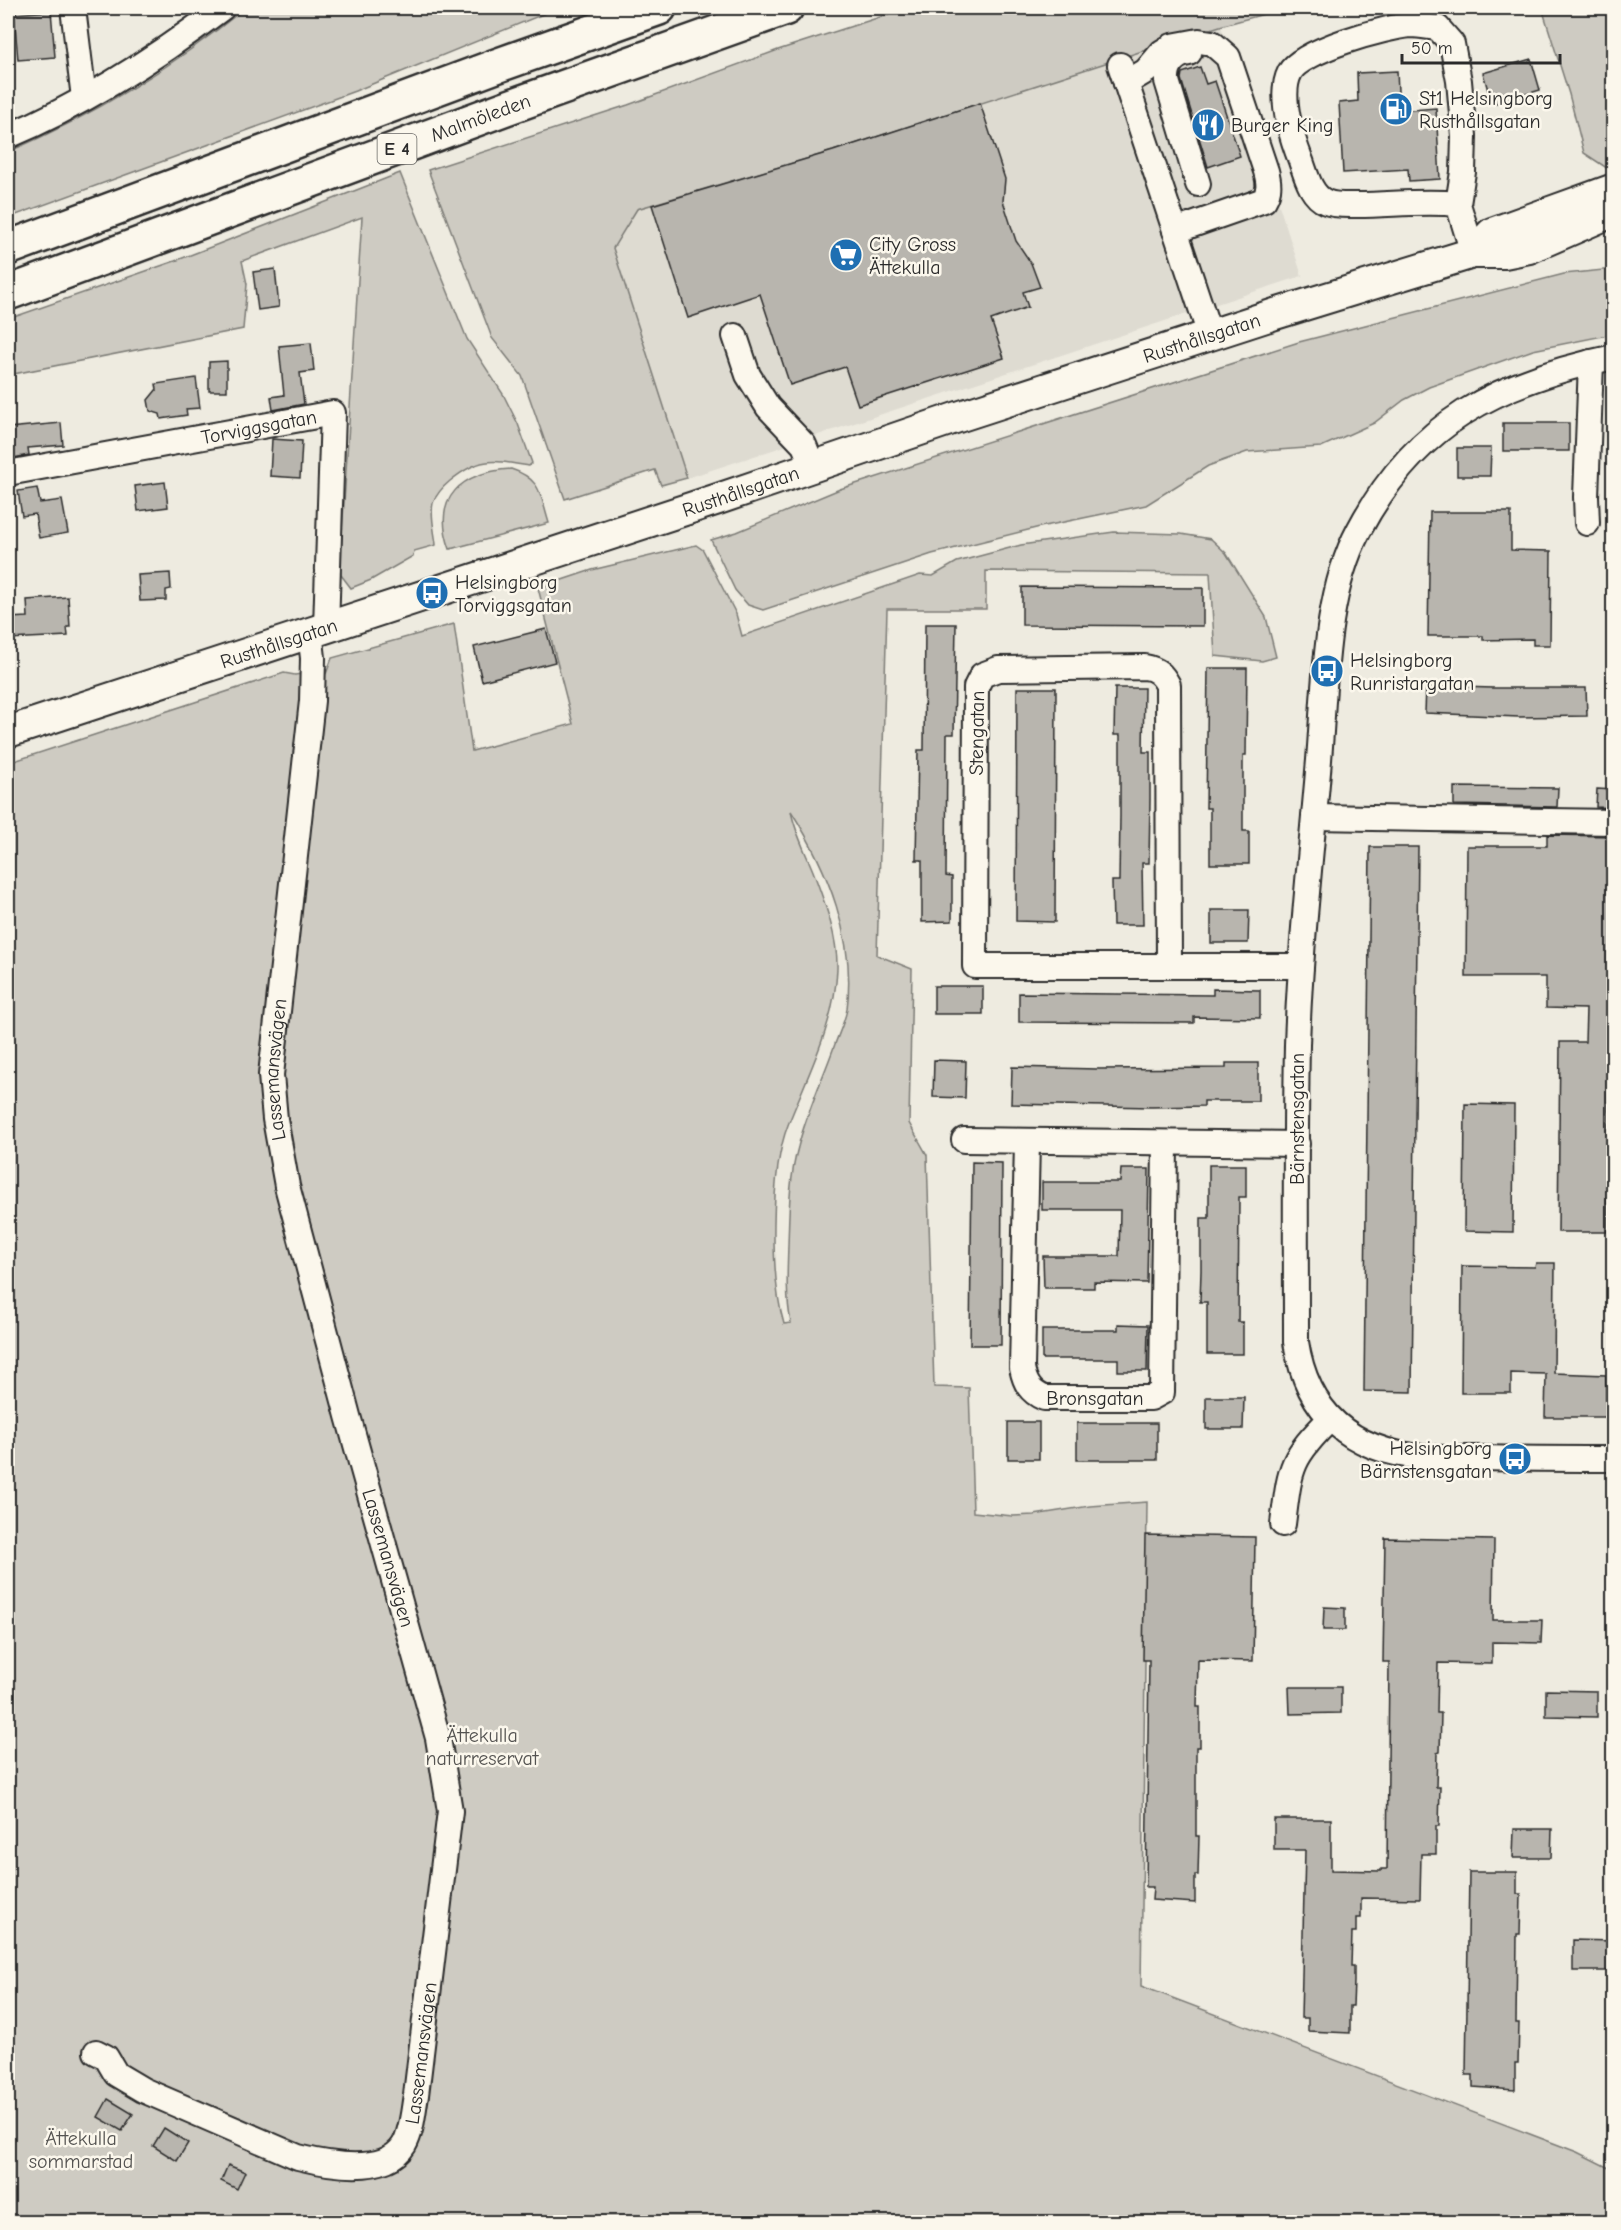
<svg xmlns="http://www.w3.org/2000/svg" width="1621" height="2230" font-family="'Comic Neue',sans-serif">
<style>
.built{fill:#dedbd1}
.green{fill:#cecbc2;stroke:#7c7b76;stroke-width:1.5;fill-rule:evenodd}
.building{fill:#b8b5ae;stroke:#2b2b2b;stroke-width:1.5}
.lines{fill:none;stroke-linecap:round;stroke-linejoin:round}
.minor-casing{stroke:#2b2b2b;stroke-width:28}
.major-casing{stroke:#2b2b2b;stroke-width:34}
.highway-casing{stroke:#2b2b2b;stroke-width:38}
.minor{stroke:#fbf7ec;stroke-width:24}
.major{stroke:#fbf7ec;stroke-width:30}
.highway{stroke:#fbf7ec;stroke-width:33}
.labels{text-anchor:middle;dominant-baseline:central;stroke-width:5;stroke-linejoin:round;paint-order:stroke}
.shield{fill:#fbf7ec;stroke:#696865;stroke-width:1.5}
.shield-label{font-size:18px;font-weight:bold;fill:#2b2b2b}
.poi-label{font-size:20px;fill:#2b2b2b;stroke:#fbf7ec;text-anchor:start}
.street-label{font-size:20px;fill:#2b2b2b;stroke:#fbf7ec}
.park-label{font-size:20px;fill:#545351;stroke:#fbf7ec}
</style>
<rect width="100%" height="100%" fill="#eeebe0"/>
<filter id="ink" filterUnits="userSpaceOnUse"><feTurbulence type="fractalNoise" baseFrequency=".0167" numOctaves="2"/><feDisplacementMap in="SourceGraphic" scale="12" xChannelSelector="R" yChannelSelector="G"/><feConvolveMatrix kernelMatrix="1 2 1 2 8 2 1 2 1" color-interpolation-filters="sRGB"/></filter>
<g filter="url(#ink)">
<path class="built" d="M1221 26 1302 276 687 478 613 248 637 209 833 151Z"/>
<g class="green">
<path d="M245 8H558L355 91 8 218V152C92 116 174 66 245 8Z"/>
<path d="M908 8H1286L1220 26 833 151 637 209 613 248 687 478 661 485 655 470 565 499 522 376 492 338 428 170 628 105 778 50Z"/>
<path d="M1542 8H1613V172L1584 153 1569 94Z"/>
<path d="M400 173 467 339 503 394 518 424 532 463 529 466C493 460 480 456 450 481 444 486 436 495 433 503 430 515 435 533 436 545L414 551 413 556 371 580 351 588 341 575 340 566 362 217 242 261 247 284 243 329 8 375V319L175 261Z"/>
<path d="M1613 269V334L1533 350 1429 387 1404 400 1374 423 1321 447 1247 452 1208 466 1146 505 1040 527 932 554 763 610 748 605 735 590 711 540 737 532 840 489 1299 342 1564 274Z"/>
<path d="M511 469C542 479 540 495 549 523L450 549C431 497 462 472 511 469Z"/>
<path d="M1114 532 1181 534 1211 539 1226 553 1266 617 1276 657 1262 661 1215 656 1210 573 986 571V609H887L877 955 912 969 909 1123 927 1155 934 1387 969 1388 973 1512 1013 1516 1034 1515 1090 1506 1147 1502 1141 1986 1577 2152 1613 2170V2222H8V763L284 673 295 675 326 670V674L332 658 454 624 472 751 573 724 538 588 592 570 696 545 703 550 736 614 742 636 920 575 933 576 957 562 1021 545ZM791 811C828 869 856 940 847 1009 845 1021 839 1033 835 1044 823 1078 807 1112 798 1147 789 1179 789 1214 788 1246 787 1273 786 1298 791 1323L784 1324C770 1276 770 1171 788 1125 808 1074 835 1024 837 969 838 936 824 901 813 871 805 851 795 832 791 811Z"/>
</g>
<g class="building">
<path d="M51 11 55 57 18 60 14 14Z"/>
<path d="M1531 59 1540 90 1492 104 1483 73Z"/>
<path d="M1200 67 1206 84 1215 81 1240 156 1208 167 1181 79 1182 73Z"/>
<path d="M1397 71 1399 111 1436 108 1440 179 1409 181 1408 169 1343 173 1339 103 1358 101 1357 73Z"/>
<path d="M980 103 1005 179 1003 201 1016 241 1031 263 1040 287 1023 292 1028 307 991 320 1004 358 858 405 845 367 790 385 760 294 688 318 652 205 833 151Z"/>
<path d="M275 269 279 307 258 310 253 272Z"/>
<path d="M311 343 314 371 300 373 304 404 273 410 271 397 284 395 279 346Z"/>
<path d="M227 361V391H209V362Z"/>
<path d="M196 378 200 408 186 409 187 415 161 419 160 414 150 411 148 400 157 389 156 384Z"/>
<path d="M61 423 63 445 28 448 29 455 8 459V428Z"/>
<rect x="1503" y="423" width="66" height="28"/>
<path d="M272 439 302 441 300 478 270 476Z"/>
<path d="M1457 448H1491L1490 476H1457Z"/>
<path d="M165 482 168 507 138 511 135 486Z"/>
<path d="M37 488 40 503 62 500 68 533 39 538 35 514 22 516 18 491Z"/>
<path d="M1430 512H1511V550L1551 551 1550 645H1533V639L1483 640V636H1428Z"/>
<path d="M170 573 171 589 166 590V600L140 601 138 575Z"/>
<path d="M1022 587 1203 588V626L1022 625Z"/>
<path d="M68 597 70 627H67L68 636 8 639V618L28 617 27 600Z"/>
<path d="M925 624H956L954 734H947L946 876 952 877V921L922 922V860H916L918 750H924Z"/>
<path d="M546 629 555 662 482 681 474 647Z"/>
<path d="M1208 668H1247L1246 755H1243V831H1249V864H1210V808H1206Z"/>
<path d="M1426 686 1493 688H1586L1587 716 1519 717 1425 713Z"/>
<path d="M1017 688H1056L1055 922 1016 921Z"/>
<path d="M1115 688H1144L1143 752H1150V799L1149 863H1142L1143 925H1113L1112 881H1119L1120 816V735H1114Z"/>
<path d="M1454 787 1558 788 1557 807 1454 805Z"/>
<path d="M1597 789 1614 790V808L1596 807Z"/>
<path d="M1547 835 1614 836V1012H1609L1607 1232H1558L1560 1042H1585L1586 1009 1546 1008V977H1466L1467 846H1547Z"/>
<path d="M1370 847H1418L1412 1392 1364 1391Z"/>
<path d="M1211 910H1249L1248 943H1211Z"/>
<rect x="934" y="986" width="49" height="28"/>
<path d="M1213 989 1260 990V1018L1194 1017V1023L1019 1022V993L1213 995Z"/>
<path d="M934 1060 966 1061 965 1098 933 1097Z"/>
<path d="M1226 1063H1258V1101H1204V1106L1151 1107 1011 1104 1012 1067 1097 1069 1226 1068Z"/>
<path d="M1465 1104 1514 1105 1513 1232 1464 1231Z"/>
<path d="M972 1162 1002 1163 1001 1345H970Z"/>
<path d="M1209 1165H1246V1197H1239L1238 1322H1243V1354H1207V1302H1200L1201 1271V1218H1209Z"/>
<path d="M1121 1169H1149L1147 1283 1094 1282V1288H1044L1043 1256H1119L1120 1210H1042V1182H1120Z"/>
<path d="M1536 1263H1555L1554 1373 1606 1375V1417H1545L1546 1374 1511 1373V1393H1461L1462 1266 1535 1267Z"/>
<path d="M1118 1324 1148 1325 1147 1371H1118V1359H1042V1330H1118Z"/>
<path d="M1206 1397H1244L1243 1429H1206Z"/>
<rect x="1008" y="1422" width="31" height="37"/>
<rect x="1077" y="1423" width="80" height="37"/>
<path d="M1145 1535 1255 1537 1253 1661 1198 1660 1197 1707H1200V1747H1196V1836H1199L1198 1875H1195V1903L1152 1900 1153 1887H1146L1149 1660H1143Z"/>
<path d="M1385 1538 1494 1540 1493 1620H1542L1541 1643 1492 1642V1664L1438 1663 1437 1713H1441L1440 1752 1437 1753 1436 1787H1440L1439 1826H1436V1854H1421L1420 1899 1361 1898V1918H1356V1932H1352L1351 1966H1354V1981L1353 2006H1350V2033L1308 2031V2018H1301L1305 1850H1274V1819H1331V1870L1381 1871V1869H1387L1389 1662H1383Z"/>
<path d="M1324 1607 1345 1608V1630H1323Z"/>
<path d="M1289 1687H1341V1713L1290 1714Z"/>
<path d="M1546 1690 1597 1691V1717L1546 1716Z"/>
<path d="M1514 1829H1552L1551 1858H1513Z"/>
<path d="M1469 1872H1517V1894H1521L1520 1934H1517L1516 2023H1519L1518 2063H1515V2090L1473 2087V2075H1466Z"/>
<path d="M1573 1940 1614 1941V1971H1573Z"/>
<path d="M108 2099 133 2114 122 2131 98 2117Z"/>
<path d="M164 2128 188 2143 177 2161 153 2146Z"/>
<path d="M228 2165 245 2172 237 2189 221 2181Z"/>
</g>
<g class="lines">
<defs>
<g id="minor">
<path d="M73 8 84 98"/>
<path d="M1189 53C1173 55 1166 66 1167 81L1198 184"/>
<path d="M1120 65 1210 335"/>
<path d="M1126 83 1146 71 1162 52 1172 46 1199 41 1212 43 1228 57 1266 171C1269 182 1270 190 1264 200L1175 231"/>
<path d="M8 136C84 104 156 58 222 8"/>
<path d="M1458 204C1424 200 1391 205 1358 205 1349 205 1335 206 1326 202 1311 196 1306 175 1301 161 1292 138 1278 95 1290 72 1302 50 1386 27 1411 25 1419 25 1429 27 1438 28L1452 44 1459 81 1464 136 1463 172 1458 204 1473 253"/>
<path d="M735 336 748 375 768 407 804 445 813 467"/>
<path d="M1614 357C1499 381 1416 422 1359 530 1324 595 1325 687 1319 760 1311 855 1300 950 1297 1045 1295 1144 1296 1243 1296 1342 1307 1413 1351 1451 1422 1457 1441 1459 1462 1458 1481 1458 1525 1459 1569 1459 1614 1459"/>
<path id="s1" d="M8 473 333 413 326 627"/>
<path d="M1587 523 1586 497 1591 362"/>
<path d="M1314 817 1614 822"/>
<path d="M1169 965 1168 685C1162 674 1157 669 1145 667L998 669 982 675 976 687 975 966H1301"/>
<path d="M964 1140 1297 1144"/>
<path id="s2" d="M1027 1142 1022 1368C1025 1383 1030 1392 1044 1398H1151L1162 1392 1165 1143"/>
<path d="M1283 1524C1290 1469 1289 1459 1330 1419"/>
<path id="s3" d="M96 2052 106 2057 116 2074 143 2090 298 2157C326 2164 385 2176 404 2145 412 2131 413 2112 416 2095L450 1811 438 1738 348 1416 287 1186 275 1119 271 1075 312 701 313 658 310 632"/>
</g>
<g id="major">
<path d="M1473 253 1492 233 1614 189"/>
<path id="s4" d="M8 732 718 499 961 416 1275 314 1473 253H1504L1529 248 1614 211"/>
</g>
<g id="highway">
<path d="M8 248 496 66 659 8"/>
<path id="s5" d="M8 293 506 108 786 8"/>
</g>
</defs>
<use href="#minor" class="minor-casing"/>
<use href="#major" class="major-casing"/>
<use href="#highway" class="highway-casing"/>
<use href="#minor" class="minor"/>
<use href="#major" class="major"/>
<use href="#highway" class="highway"/>
</g>
</g>
<defs>
<symbol id="fuel-disc" viewBox="-11 -11 22 22"><circle r="9.5" fill="#1f6fb2" stroke="#fbf7ec"/><path d="M-5.5-6h7V0h2V4h1.3V-2.5L3-4.5l.8-.8L6-3V5H2.5V1h-1V6h-7ZM-4.2-4.7v3.2H.2V-4.7Z" fill="#fff"/></symbol>
<symbol id="restaurant-disc" viewBox="-11 -11 22 22"><circle r="9.5" fill="#1f6fb2" stroke="#fbf7ec"/><path d="M-5-6h1v4h1v-4h1v4h1v-4h1v5L-1.5 .5V6h-2V.5L-5-1ZM5-6V6H3V1.5H1.5Q1.5-4 5-6Z" fill="#fff"/></symbol>
<symbol id="supermarket-disc" viewBox="-11 -11 22 22"><circle r="9.5" fill="#1f6fb2" stroke="#fbf7ec"/><path d="M-6-5.5h2.5l.6 2H6L4.5 2H-2.5L-4.4-4H-6ZM-1.5 3.2a1.3 1.3 0 1 0 .1 0ZM3 3.2a1.3 1.3 0 1 0 .1 0Z" fill="#fff"/></symbol>
<symbol id="bus-disc" viewBox="-11 -11 22 22"><circle r="9.5" fill="#1f6fb2" stroke="#fbf7ec"/><path d="M-5-6H5V4H4V6H2V4H-2V6H-4V4H-5ZM-3.5-4V0h7V-4ZM-3.5 1.2v1.5H-2V1.2ZM2 1.2v1.5H3.5V1.2Z" fill="#fff"/></symbol>
</defs>
<g fill-rule="evenodd">
<use href="#fuel-disc" x="1377" y="90" width="38" height="38"/>
<use href="#restaurant-disc" x="1189" y="106" width="38" height="38"/>
<use href="#supermarket-disc" x="827" y="236" width="38" height="38"/>
<use href="#bus-disc" x="413" y="574" width="38" height="38"/>
<use href="#bus-disc" x="1308" y="652" width="38" height="38"/>
<use href="#bus-disc" x="1496" y="1440" width="38" height="38"/>
</g>
<g class="labels">
<rect class="shield" x="377.5" y="134" width="39" height="30" rx="4.5"/>
<g class="shield-label">
<text x="397" y="149">E 4</text>
</g>
<g class="poi-label">
<text x="1419" y="98">St1 Helsingborg<tspan x="1419" dy="23">Rusthållsgatan</tspan></text>
<text x="1231" y="125">Burger King</text>
<text x="869" y="244">City Gross<tspan x="869" dy="23">Ättekulla</tspan></text>
<text x="455" y="582">Helsingborg<tspan x="455" dy="23">Torviggsgatan</tspan></text>
<text x="1350" y="660">Helsingborg<tspan x="1350" dy="23">Runristargatan</tspan></text>
<text x="1492" y="1448" text-anchor="end">Helsingborg<tspan x="1492" dy="23">Bärnstensgatan</tspan></text>
</g>
<g class="street-label">
<text stroke="none"><textPath href="#s5" startOffset="504">Malmöleden</textPath></text>
<text stroke="none"><textPath href="#s4" startOffset="1257">Rusthållsgatan</textPath></text>
<text stroke="none"><textPath href="#s1" startOffset="255">Torviggsgatan</textPath></text>
<text stroke="none"><textPath href="#s4" startOffset="771">Rusthållsgatan</textPath></text>
<text stroke="none"><textPath href="#s4" startOffset="285">Rusthållsgatan</textPath></text>
<text transform="translate(977 733) rotate(-89)">Stengatan</text>
<text stroke="none"><textPath href="#s3" startOffset="1446">Lassemansvägen</textPath></text>
<text transform="translate(1297 1119) rotate(-90)">Bärnstensgatan</text>
<text stroke="none"><textPath href="#s2" startOffset="316">Bronsgatan</textPath></text>
<text transform="translate(388 1558) rotate(74)">Lassemansvägen</text>
<text stroke="none"><textPath href="#s3" startOffset="438">Lassemansvägen</textPath></text>
</g>
<g class="park-label">
<text x="482" y="1735">Ättekulla<tspan x="482" dy="23">naturreservat</tspan></text>
<text x="81" y="2138">Ättekulla<tspan x="81" dy="23">sommarstad</tspan></text>
</g>
</g>
<rect width="1621" height="2230" fill="none" stroke="#fbf7ec" stroke-width="30"/>
<rect x="15" y="15" width="1591" height="2200" fill="none" stroke="#2b2b2b" stroke-width="2" filter="url(#ink)"/>
<path d="M1402 54v9h158v-9" fill="none" stroke="#2b2b2b" stroke-width="3"/>
<text x="1411" y="54" font-size="18" fill="#2b2b2b" stroke="#fbf7ec" stroke-width="4.5" paint-order="stroke">50 m</text>
</svg>
